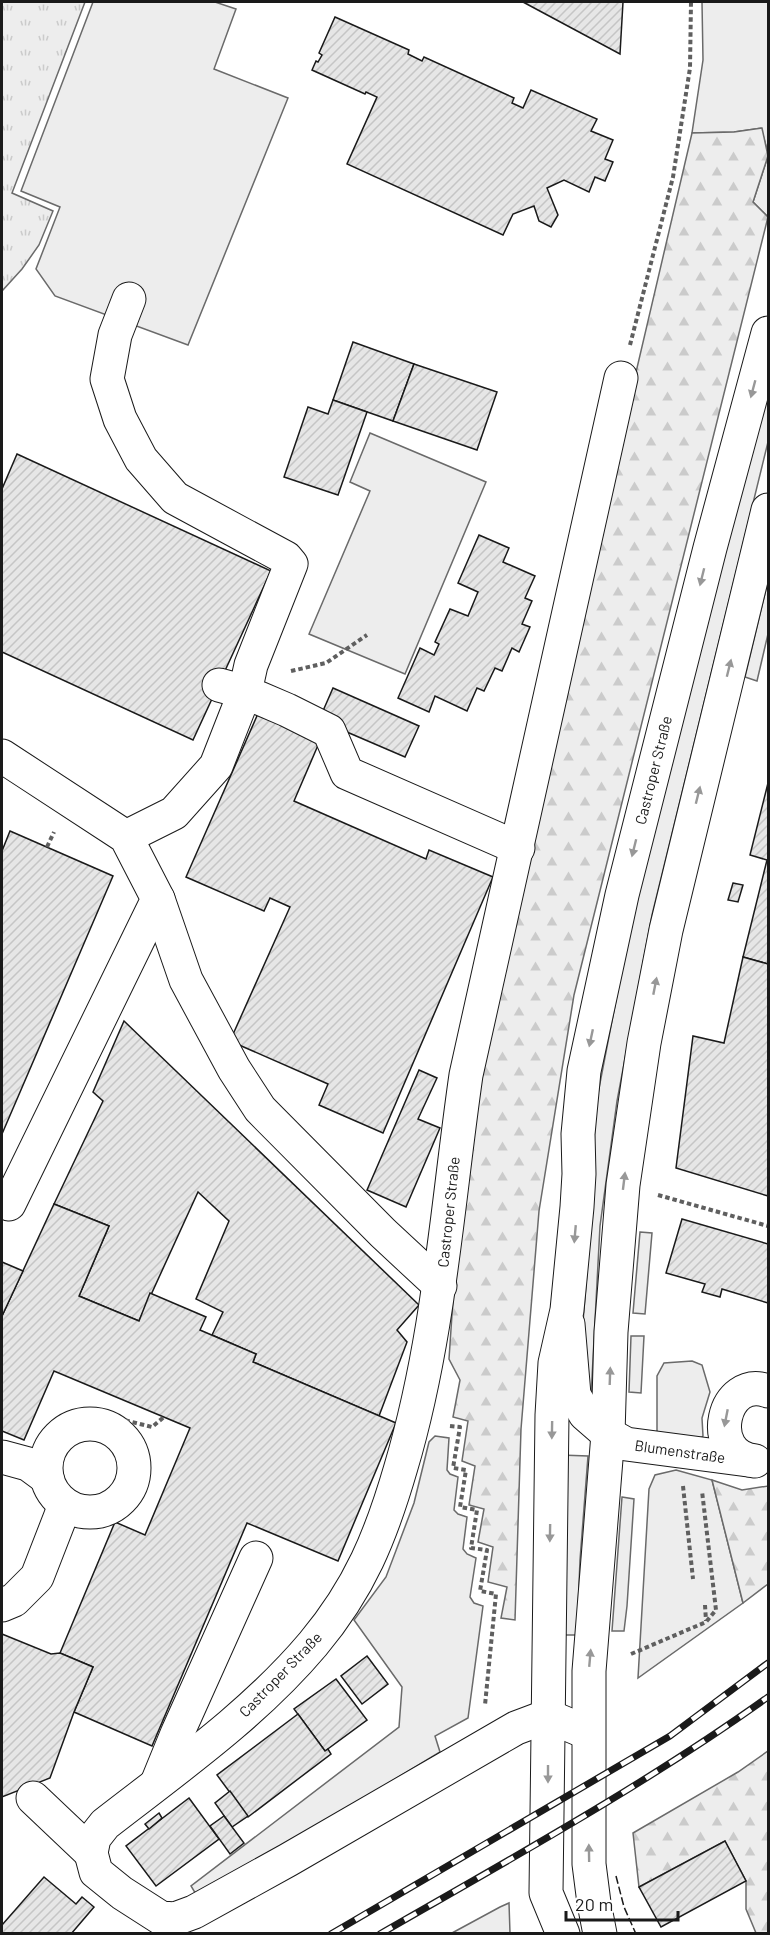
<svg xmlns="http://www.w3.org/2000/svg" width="770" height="1935" font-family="Barlow,sans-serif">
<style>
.built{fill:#ededed;stroke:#6a6a6a;stroke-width:1.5}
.forest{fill:url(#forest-firs);stroke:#6a6a6a;stroke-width:1.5}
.park{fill:url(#park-tufts);stroke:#6a6a6a;stroke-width:1.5}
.building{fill:url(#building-hatch);stroke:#1a1a1a;stroke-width:1.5}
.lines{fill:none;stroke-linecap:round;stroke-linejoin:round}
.minor-casing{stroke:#1a1a1a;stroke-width:35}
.major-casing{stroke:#1a1a1a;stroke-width:35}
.path{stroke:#5f5f5f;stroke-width:4;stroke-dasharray:4.5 3;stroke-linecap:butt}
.minor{stroke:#fff;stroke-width:33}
.major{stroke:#fff;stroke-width:33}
.rail-casing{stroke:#1a1a1a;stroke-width:7}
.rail{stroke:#fff;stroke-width:4.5;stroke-dasharray:14;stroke-linecap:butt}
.fence{stroke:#1a1a1a;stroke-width:1.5;stroke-dasharray:8 3;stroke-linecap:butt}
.oneway{fill:#989898}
.labels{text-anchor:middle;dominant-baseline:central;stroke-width:4.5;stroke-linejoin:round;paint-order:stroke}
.street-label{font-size:15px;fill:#1a1a1a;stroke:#fff}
</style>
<defs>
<pattern id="forest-firs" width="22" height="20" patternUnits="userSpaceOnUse" patternTransform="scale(1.5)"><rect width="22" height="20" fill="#ededed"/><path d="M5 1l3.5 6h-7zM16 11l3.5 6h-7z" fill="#cbcbcb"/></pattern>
<pattern id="park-tufts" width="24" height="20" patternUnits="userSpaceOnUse" patternTransform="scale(1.5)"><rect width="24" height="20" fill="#ededed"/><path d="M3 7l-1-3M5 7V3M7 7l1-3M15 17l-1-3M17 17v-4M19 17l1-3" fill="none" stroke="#cbcbcb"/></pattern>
<pattern id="building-hatch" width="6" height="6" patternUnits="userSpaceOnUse" patternTransform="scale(1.5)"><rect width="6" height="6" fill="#e6e6e6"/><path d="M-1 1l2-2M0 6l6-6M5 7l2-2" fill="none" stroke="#c5c5c5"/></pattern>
</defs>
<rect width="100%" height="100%" fill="#fff"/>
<g class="built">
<path d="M93 2H215L236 9 214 69 288 98 188 345 55 296 36 269 60 207 21 191Z"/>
<path d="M702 2H768V153L761 128 734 132 692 133 703 60Z"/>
<path d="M768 156V217L753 202Z"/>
<path d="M768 380V442L652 915 617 1101 600 1226 591 1397 581 1347 593 1197 595 1109 633 912Z"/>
<path d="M370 433 486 482 405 674 309 634 370 491 350 482Z"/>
<path d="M768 581V634L757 681 745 677Z"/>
<path d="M640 1232 652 1233 645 1314 633 1313Z"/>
<path d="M631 1336H644L641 1393 629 1392Z"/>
<path d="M692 1361 702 1365 710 1392 702 1418 703 1436 698 1441 657 1434V1376L664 1363Z"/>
<path d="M435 1436 449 1438 447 1470 450 1474 458 1477 454 1510 458 1514 467 1517 463 1549 467 1554 476 1558 470 1597 474 1603 483 1606 468 1718 435 1736 440 1752 266 1857 197 1896 191 1886 399 1727 402 1687 354 1620 386 1577 414 1503 429 1442Z"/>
<path d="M560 1455 588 1456 580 1560 577 1635H561Z"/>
<path d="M676 1470 712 1480 743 1603 638 1678 649 1489 655 1475Z"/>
<path d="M622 1497 634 1499 627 1606 624 1631H612Z"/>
<path d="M509 1903 510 1933H452L500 1907Z"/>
</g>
<g class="forest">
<path d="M762 128 768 156 753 202 768 217 574 995 539 1211 521 1429 515 1620 501 1618 507 1587 488 1582 493 1547 478 1542 484 1509 469 1505 475 1466 462 1461 468 1421 453 1417 460 1380 449 1359 455 1270 471 1120 593 556 692 133 734 132Z"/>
<path d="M712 1480 742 1490 768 1486V1584L743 1603Z"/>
<path d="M768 1751V1933H756L746 1909V1881L725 1841 639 1887 633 1833 738 1772Z"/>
</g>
<path class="park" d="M2 2H85L12 193 53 211 39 245 22 269 2 291Z"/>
<g class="building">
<path d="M523 2H623L620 54Z"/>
<path d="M335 17 409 50 408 54 422 61 424 57 514 98 512 103 523 108 531 90 597 119 591 131 613 140 605 159 613 162 605 181 595 177 589 192 564 180 547 188 558 215 551 227 539 221 534 206 513 214 503 235 347 164 377 97 366 92 365 94 312 70 316 61 318 62 322 55 319 53Z"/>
<path d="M353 342 414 364 393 421 333 400Z"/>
<path d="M414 364 497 392 477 450 393 421Z"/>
<path d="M333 400 367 412 338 495 284 477 308 407 328 414Z"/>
<path d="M17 454 271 571 193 740 2 652V489Z"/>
<path d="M479 535 509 548 503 562 535 576 525 598 532 601 522 624 530 627 519 652 512 648 502 671 495 668 484 691 477 688 467 711 435 696 429 712 398 698 420 648 434 655 439 644 435 642 450 609 468 616 478 592 458 583Z"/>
<path d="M333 688 419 726 405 757 319 720Z"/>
<path d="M260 709 322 736 294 801 426 859 429 850 493 877 383 1133 319 1105 328 1084 230 1041 290 907 270 898 264 911 186 877Z"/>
<path d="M768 783V964L743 957 767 860 750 855Z"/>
<path d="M10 831 113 876 2 1134V851Z"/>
<path d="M733 883 743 885 738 902 728 900Z"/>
<path d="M743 957 768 964V1196L676 1168 693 1036 724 1043Z"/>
<path d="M124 1021 419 1305 397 1330 407 1342 379 1416 253 1362 256 1354 212 1335 223 1312 196 1299 229 1221 198 1192 139 1321 79 1296 109 1226 54 1204 103 1101 93 1092Z"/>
<path d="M419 1070 437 1078 418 1119 440 1128 406 1207 367 1190Z"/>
<path d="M54 1204 109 1226 79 1296 139 1321 150 1293 206 1317 200 1330 256 1354 253 1362 396 1423 338 1561 247 1523 152 1746 74 1712 93 1667 60 1653 115 1522 145 1535 190 1428 54 1371 24 1440 2 1431V1316Z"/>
<path d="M682 1219 768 1244V1303L722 1289 720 1297 702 1292 705 1284 666 1273Z"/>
<path d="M2 1262 23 1271 2 1316Z"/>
<path d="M2 1634 51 1654 60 1653 93 1667 74 1712 50 1778 2 1797Z"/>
<path d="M367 1656 388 1684 362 1704 341 1676Z"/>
<path d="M336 1679 367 1720 325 1751 294 1709Z"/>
<path d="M298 1714 325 1751 328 1749 331 1754 248 1817 217 1775Z"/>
<path d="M230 1791 248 1816 232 1827 215 1803Z"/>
<path d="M189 1798 219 1839 156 1886 126 1846Z"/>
<path d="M159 1813 162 1818 149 1829 145 1824Z"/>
<path d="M224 1816 244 1843 230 1854 210 1826Z"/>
<path d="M725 1841 746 1881 661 1927 639 1887Z"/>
<path d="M44 1877 76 1904 82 1897 94 1907 71 1934H2V1925Z"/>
</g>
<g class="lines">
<defs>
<g id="minor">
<path d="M129 299 115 335 107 379 120 419 141 459 175 498 286 558 291 564 251 665 245 692 287 710 329 731 347 773 518 848"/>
<path d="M2 756 126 837 158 899 9 1204"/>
<path d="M126 837 174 813 216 766 245 692 219 685"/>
<path d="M158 899 186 980 234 1069 260 1109 383 1233 440 1286"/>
<path d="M568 1324 574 1395 585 1414 608 1434 626 1444 748 1460"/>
<circle cx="90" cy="1468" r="44"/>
<path d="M2 1457 28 1464 47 1478"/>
<path d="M755 1461C704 1455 723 1374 768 1391"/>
<path d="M2 1605 14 1600 37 1577 65 1505"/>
<path d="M588 1733 548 1716 516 1728 288 1860 194 1912 175 1919 161 1918 122 1893 96 1872 91 1853 94 1838 105 1824C177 1768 254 1714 313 1644 360 1588 381 1536 401 1467 439 1339 447 1207 466 1075L621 378"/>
<path d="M157 1783 177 1734 256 1558"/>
<path d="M33 1798 91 1853"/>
</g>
<g id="major">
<path d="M563 1934 546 1893 552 1415 555 1363 567 1310 577 1207 579 1174 578 1134 584 1071 622 895 710 548 768 333"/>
<path d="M600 1934 594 1903 589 1864V1671L608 1434 611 1332 623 1185 644 1043 666 930 768 510"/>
</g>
</defs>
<use href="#minor" class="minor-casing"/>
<use href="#major" class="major-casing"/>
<g class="path">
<path d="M630 345 673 177 690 68 691 2"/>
<path d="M291 671 326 663 367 635"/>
<path d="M47 847 54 832"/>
<path d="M658 1195 768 1226"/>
<path d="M450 1426 460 1427 453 1468 466 1470 460 1507 477 1510 471 1548 487 1550 480 1591 496 1594 485 1705"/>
<path d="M51 1439 76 1418 108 1416 152 1427 164 1417"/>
<path d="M683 1486 693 1579"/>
<path d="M705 1605 706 1621"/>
<path d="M631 1654 706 1622 716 1610 702 1491"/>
</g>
<use href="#minor" class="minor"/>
<use href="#major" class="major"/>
<defs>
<g id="rail">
<path d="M331 1934 670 1736 768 1663"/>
<path d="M380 1934C512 1858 645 1785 768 1697"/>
</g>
</defs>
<use href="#rail" class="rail-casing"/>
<use href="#rail" class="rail"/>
<path class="fence" d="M616 1876 624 1907 636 1934"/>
</g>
<defs><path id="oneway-solid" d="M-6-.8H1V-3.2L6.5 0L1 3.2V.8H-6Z" transform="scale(1.5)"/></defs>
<g class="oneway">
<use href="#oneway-solid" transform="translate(753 389) rotate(105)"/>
<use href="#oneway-solid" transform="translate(702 577) rotate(104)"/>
<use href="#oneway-solid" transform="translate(729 668) rotate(-76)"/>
<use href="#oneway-solid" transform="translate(698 795) rotate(-76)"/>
<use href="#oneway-solid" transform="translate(634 848) rotate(104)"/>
<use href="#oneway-solid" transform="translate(655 986) rotate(-79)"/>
<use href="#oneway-solid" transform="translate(591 1038) rotate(102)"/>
<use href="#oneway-solid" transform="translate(624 1181) rotate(-83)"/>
<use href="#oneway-solid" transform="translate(575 1234) rotate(95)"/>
<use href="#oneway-solid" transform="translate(610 1376) rotate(-88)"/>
<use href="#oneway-solid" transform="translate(726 1418) rotate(101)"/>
<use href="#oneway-solid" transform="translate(552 1430) rotate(91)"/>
<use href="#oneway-solid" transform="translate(550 1533) rotate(91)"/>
<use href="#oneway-solid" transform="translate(590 1658) rotate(-85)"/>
<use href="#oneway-solid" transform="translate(548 1774) rotate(90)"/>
<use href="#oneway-solid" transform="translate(589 1853) rotate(-91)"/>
</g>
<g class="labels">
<g class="street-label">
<text transform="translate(653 770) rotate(-76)">Castroper Straße</text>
<text transform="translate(448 1212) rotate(-84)">Castroper Straße</text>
<text transform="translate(680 1451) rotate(8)">Blumenstraße</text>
<text transform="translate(280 1674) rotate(-46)">Castroper Straße</text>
</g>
</g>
<rect width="770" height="1935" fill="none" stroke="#1a1a1a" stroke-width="6"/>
<path d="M566 1911v9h112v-9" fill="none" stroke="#1a1a1a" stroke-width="3"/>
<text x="575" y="1911" font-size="18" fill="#1a1a1a" stroke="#ffffff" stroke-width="4.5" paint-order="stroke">20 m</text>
</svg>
